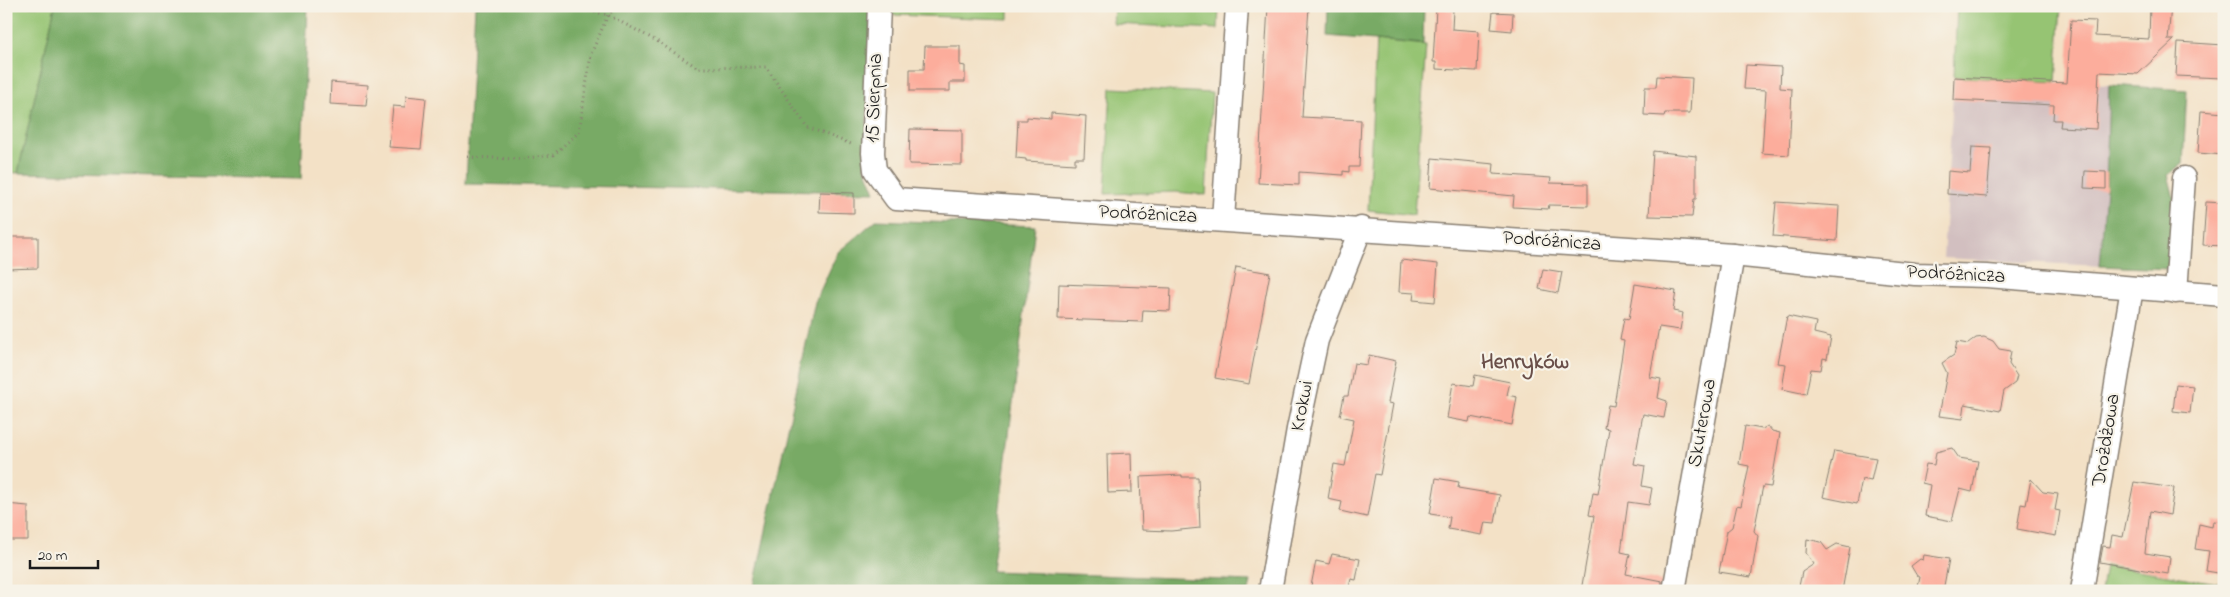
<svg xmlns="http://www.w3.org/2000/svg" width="2230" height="597" font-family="'Indie Flower',sans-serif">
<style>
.industrial{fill:#d2bfc0}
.green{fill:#96c473;stroke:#597048}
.forest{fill:#78aa65;stroke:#4a6340}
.building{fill:#fcad9c}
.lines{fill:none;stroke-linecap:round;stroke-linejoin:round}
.minor-casing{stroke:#887e71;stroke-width:25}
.path{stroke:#887e71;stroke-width:3;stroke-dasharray:1 4;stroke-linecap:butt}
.minor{stroke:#fff;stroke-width:22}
.labels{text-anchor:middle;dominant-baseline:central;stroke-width:4.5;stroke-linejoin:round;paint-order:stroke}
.street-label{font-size:20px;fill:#1c1c1c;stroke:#f7f3e8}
.quarter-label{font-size:22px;font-weight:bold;fill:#6a4f49;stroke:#f7f3e8}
</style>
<rect width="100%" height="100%" fill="#f7f3e8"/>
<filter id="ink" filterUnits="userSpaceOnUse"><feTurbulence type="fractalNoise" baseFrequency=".02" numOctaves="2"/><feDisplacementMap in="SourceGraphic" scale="10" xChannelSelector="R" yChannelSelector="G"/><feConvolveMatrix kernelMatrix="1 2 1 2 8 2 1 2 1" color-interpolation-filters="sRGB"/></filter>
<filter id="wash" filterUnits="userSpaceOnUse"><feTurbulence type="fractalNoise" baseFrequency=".0096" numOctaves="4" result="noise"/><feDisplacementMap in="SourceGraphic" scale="20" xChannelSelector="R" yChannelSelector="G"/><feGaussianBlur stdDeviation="1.12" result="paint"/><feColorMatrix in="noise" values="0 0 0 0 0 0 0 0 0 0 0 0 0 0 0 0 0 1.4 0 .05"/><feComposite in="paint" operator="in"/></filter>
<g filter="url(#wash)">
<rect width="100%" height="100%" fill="#f3e1c6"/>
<path class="industrial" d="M1954 77 2109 85 2106 189 2100 266 1943 258Z"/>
<g class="green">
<path d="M6 6H55L18 173 6 172Z"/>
<path d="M892 6H1009V19L892 15Z"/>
<path d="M1114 6H1219L1218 29 1113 24Z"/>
<path d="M1957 6H2061L2056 82 1954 77Z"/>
<path d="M1376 40 1426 45 1414 215 1368 210Z"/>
<path d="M1111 88 1212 93 1206 195 1176 192 1105 194Z"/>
<path d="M2105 565 2224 584V591H2101Z"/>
</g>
<g class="forest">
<path d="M55 6H308L301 179 18 173Z"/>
<path d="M475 6H871L865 167 875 192 466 184Z"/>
<path d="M1328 6H1424L1423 44 1327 36Z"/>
<path d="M2109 85 2187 90 2183 164 2168 175 2174 198 2169 269 2100 266 2106 189Z"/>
<path d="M876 220 1035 226 992 571 1251 581 1249 591H753L815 302 838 252Z"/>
</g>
<g id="blocks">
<g class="building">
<path d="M1268 6H1309L1302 117 1361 120 1359 167H1349V172L1343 171V175L1299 172V185L1258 183Z"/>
<path d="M2150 6H2171L2168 40H2174L2138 74 2099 72 2096 129 2060 127 2061 120H2053L2054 105 1953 100 1954 77 2067 83 2071 20 2096 21 2095 36 2149 39Z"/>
<path d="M1436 8 1453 10 1452 29 1479 31 1477 71 1436 69V62H1433Z"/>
<path d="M1493 12 1513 13 1512 31 1491 29Z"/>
<path d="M2178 42 2224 45 2222 78 2176 76Z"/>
<path d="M925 46H960V65L965 66V82H950V91H910V69H924Z"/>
<path d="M1746 65 1781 67 1780 88 1792 89 1789 155 1762 153 1766 90 1744 89Z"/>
<path d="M1657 76 1692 78 1690 113H1665L1664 116 1644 115 1645 87H1656Z"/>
<path d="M331 82 368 85 366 106 330 104Z"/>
<path d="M406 96 426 98 421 149 389 147 393 106 405 107Z"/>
<path d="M2201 111 2224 113V155L2198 153Z"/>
<path d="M1051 113 1086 116 1084 158H1075V164L1026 161V159L1016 158 1018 120H1027V117L1051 119Z"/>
<path d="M910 129 962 130V165L909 164Z"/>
<path d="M1972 147 1991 148 1987 197 1947 194 1948 171 1970 173Z"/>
<path d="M1653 151 1696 156V199H1694L1692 217 1649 216Z"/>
<path d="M1432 158 1494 164 1493 174 1551 178 1550 183 1588 184V206L1549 205 1548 209 1513 207 1514 196 1430 188Z"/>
<path d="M2085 171 2106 172V189L2084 188Z"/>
<path d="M820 192 854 193V213L819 212Z"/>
<path d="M1776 202 1839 206 1837 241 1773 236Z"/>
<path d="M2206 202 2224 203V246L2203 245Z"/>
<path d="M6 237H38V268L6 269Z"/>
<path d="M1401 260 1438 264 1435 302 1413 300 1414 293 1399 292Z"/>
<path d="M1236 267 1270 273 1249 384 1215 378Z"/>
<path d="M1543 269 1562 272 1558 293 1539 289Z"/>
<path d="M1059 284 1171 288 1170 311 1143 310 1142 322 1058 319Z"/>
<path d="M1635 284 1676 291 1673 311 1683 313 1680 330 1659 327 1650 377 1661 379 1658 398 1667 401 1664 418 1643 414 1634 464 1645 466 1642 486 1652 488 1649 505 1628 502 1621 552 1630 554 1626 574 1662 581 1661 591H1581L1594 516 1589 515 1593 493 1598 494 1609 429 1604 428 1608 405 1614 406 1624 341 1620 340 1624 318 1629 319Z"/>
<path d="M1787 316 1816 322 1814 333 1831 337 1827 359 1823 358 1821 370 1811 369 1806 394 1782 389 1786 364 1778 363Z"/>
<path d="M1984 337 1993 341 1999 349 2011 351 2009 364 2017 376 2015 383 2004 391 2000 411 1965 404 1963 419 1939 416 1947 373 1942 363 1954 355 1957 342 1968 344 1976 338Z"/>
<path d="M1369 355 1396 361 1388 403 1393 404 1380 475 1375 474 1367 517 1340 511 1342 502 1328 499 1334 464 1345 466 1354 419 1340 416 1344 396H1348L1354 363 1367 365Z"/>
<path d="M1475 375 1510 382 1507 395 1517 397 1512 425 1470 417 1469 422 1447 418 1453 383 1473 386Z"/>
<path d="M2176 384 2193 386 2190 413 2173 411Z"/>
<path d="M1745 426 1762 429 1768 426 1772 431 1780 433 1771 487 1763 486 1754 531 1758 536 1751 577 1719 572 1727 531 1732 527 1737 505 1741 506 1749 466 1739 464Z"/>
<path d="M1952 448 1959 458 1978 461 1972 492 1960 489 1952 521 1925 516 1930 485 1922 483 1926 464 1934 465 1936 452Z"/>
<path d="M1834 451 1876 458 1871 481 1862 479 1857 504 1823 497Z"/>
<path d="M1131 453 1132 492 1108 493 1107 454Z"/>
<path d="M1182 475V477H1198L1200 528 1171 531 1142 530 1140 477Z"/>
<path d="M1436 478 1459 482 1458 488 1500 495 1495 523 1485 522 1482 535 1448 529 1450 517 1430 514Z"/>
<path d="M2031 479 2043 492 2058 494 2055 510 2060 511 2056 536 2017 529 2021 504 2026 505Z"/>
<path d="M2134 482 2174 488 2170 515 2150 511 2145 553 2170 557 2168 574 2100 562 2103 546 2110 547 2112 535 2123 537Z"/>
<path d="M6 504 28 506V540H6Z"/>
<path d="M2213 521 2224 522V574L2206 571 2209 551 2195 549 2199 524 2212 527Z"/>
<path d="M1807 539 1821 542 1827 550 1837 544 1850 547 1842 591H1798L1802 572 1814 564 1806 553Z"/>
<path d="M1332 554 1360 559 1356 580 1351 579 1348 591H1310L1316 561 1329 564Z"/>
<path d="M1924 555 1949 559 1943 591H1921V588L1918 587 1920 577 1917 576 1911 566 1920 559 1923 560Z"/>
</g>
</g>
</g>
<g filter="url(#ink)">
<use href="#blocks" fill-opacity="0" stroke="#887e71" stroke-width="1"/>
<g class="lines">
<defs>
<g id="minor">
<path d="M879 6 873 153 875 170 896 199 1733 255 1915 274 1987 276 2224 295"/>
<path d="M1223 220 1237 6"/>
<path d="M2176 292 2184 178"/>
<path d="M1270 591 1298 429 1317 340 1361 228"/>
<path d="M1674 591 1733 255"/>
<path d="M2082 591 2132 288"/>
</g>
</defs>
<use href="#minor" class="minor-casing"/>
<g class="path">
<path d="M565 6 608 15 655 40 698 68 766 67 807 127 851 144"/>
<path d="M468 157 518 159 553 155 579 132 591 54 608 15 618 6"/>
</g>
<use href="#minor" class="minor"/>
</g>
</g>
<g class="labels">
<g class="street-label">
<text transform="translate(875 98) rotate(-88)">15 Sierpnia</text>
<text transform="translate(1148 215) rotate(3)">Podróżnicza</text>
<text transform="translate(1552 242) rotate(4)">Podróżnicza</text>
<text transform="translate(1956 275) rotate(3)">Podróżnicza</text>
<text transform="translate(1303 406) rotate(-79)">Krokwi</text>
<text transform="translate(1703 423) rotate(-80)">Skuterowa</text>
<text transform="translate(2107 440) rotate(-81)">Drożdżowa</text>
</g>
<g class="quarter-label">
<text x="1525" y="363">Henryków</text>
</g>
</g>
<rect width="2230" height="597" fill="none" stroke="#f7f3e8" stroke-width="25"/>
<path d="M30 560v8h68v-8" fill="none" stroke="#1c1c1c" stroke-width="2.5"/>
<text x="38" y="560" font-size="15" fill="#1c1c1c" stroke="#f7f3e8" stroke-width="4" paint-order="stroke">20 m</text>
</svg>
